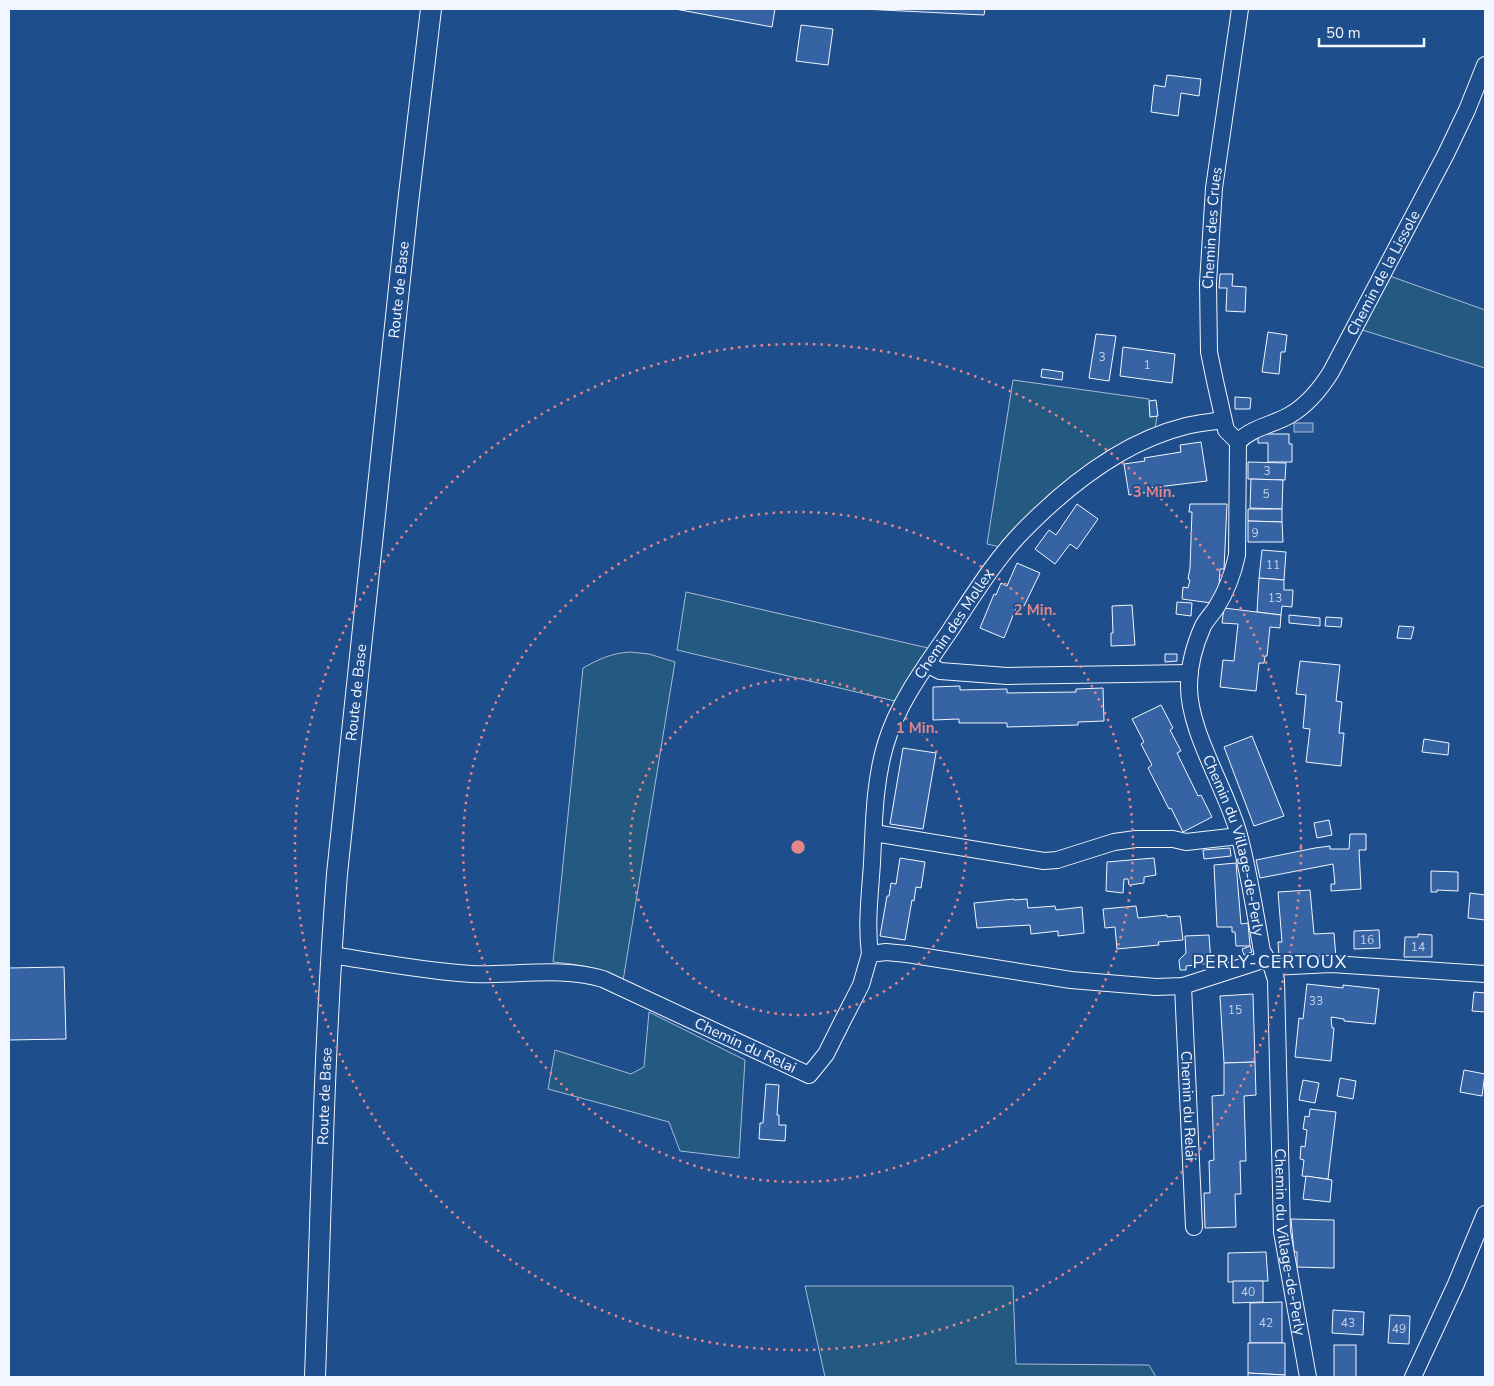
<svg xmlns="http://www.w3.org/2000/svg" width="1494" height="1386" font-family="'Nunito Sans',sans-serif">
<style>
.green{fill:#245a82;stroke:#a8bbd7}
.water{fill:#3b69a3;stroke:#a8bbd7}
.building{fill:#3563a3;stroke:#f2f6ff}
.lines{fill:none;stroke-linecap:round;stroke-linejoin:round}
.minor-casing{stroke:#f2f6ff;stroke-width:18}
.major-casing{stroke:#f2f6ff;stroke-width:22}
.minor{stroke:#1f4e8c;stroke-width:16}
.major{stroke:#1f4e8c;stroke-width:20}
.ring{fill:none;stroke:#e38589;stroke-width:2.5;stroke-dasharray:2.5 5}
.labels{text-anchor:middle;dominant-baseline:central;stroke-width:4;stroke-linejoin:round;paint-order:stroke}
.number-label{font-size:12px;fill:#c3d1e8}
.street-label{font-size:15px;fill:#f2f6ff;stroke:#1f4e8c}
.quarter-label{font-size:18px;letter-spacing:1px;fill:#f2f6ff;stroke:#1f4e8c}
.centre{fill:#e38589;stroke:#1f4e8c;stroke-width:2.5}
.ring-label{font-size:15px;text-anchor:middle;font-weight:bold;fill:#e38589;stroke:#1f4e8c;stroke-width:4;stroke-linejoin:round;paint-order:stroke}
</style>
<rect width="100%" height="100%" fill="#1f4e8c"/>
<g class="green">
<path d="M1387 275 1485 310V368L1359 329Z"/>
<path d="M1013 380 1149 399 1150 417 1157 416 1155 429 1000 547 987 544Z"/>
<path d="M686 592 928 648 895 701 677 650Z"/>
<path d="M630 652 649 654 675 662 623 981C597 967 583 965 553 962L583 668C599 659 612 653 630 652Z"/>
<path d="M649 1012 745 1060 739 1158 680 1151 669 1122 548 1089 555 1050 631 1074 644 1067Z"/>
<path d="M805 1286H1013L1016 1364 1149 1365 1156 1377H825Z"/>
</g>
<rect class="water" x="1294" y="423" width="19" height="9"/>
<g class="building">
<path d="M675 9H775L772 27Z"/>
<path d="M862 9H985L984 15Z"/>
<path d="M801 25 833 29 828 65 796 61Z"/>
<path d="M1167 75 1201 79 1199 96 1181 93 1178 116 1151 112 1154 85 1165 87Z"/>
<path d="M1220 274H1233L1232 286 1246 287 1245 312 1226 311 1227 288H1219Z"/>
<path d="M1268 332 1287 335 1285 352H1281L1279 374 1262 372Z"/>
<path d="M1096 334 1116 336 1109 381 1089 378Z"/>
<path d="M1123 347 1175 354 1172 383 1120 376Z"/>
<path d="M1042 369 1063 372 1062 380 1041 377Z"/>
<path d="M1235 397 1251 398 1250 409H1235Z"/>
<path d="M1156 400 1158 416 1150 417 1149 401Z"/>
<path d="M1258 434H1289V444H1292V462H1268V443H1258Z"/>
<path d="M1201 442 1207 481 1149 488 1150 492 1129 495 1124 464 1145 461 1144 458 1181 452 1180 445Z"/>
<path d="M1248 462 1286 463 1285 480 1248 479Z"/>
<path d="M1251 479 1283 480 1282 509 1250 508Z"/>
<path d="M1077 504 1098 519 1077 549 1070 544 1055 564 1035 549 1049 530 1056 535Z"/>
<path d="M1190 504H1227L1224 569H1220L1219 586 1211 603 1182 599 1183 587 1188 588 1190 580 1188 579 1190 568 1192 512H1189Z"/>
<path d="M1248 509H1282V522L1248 521Z"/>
<path d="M1248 521 1282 522 1283 542H1248Z"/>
<path d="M1262 550 1286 552 1284 580 1259 578Z"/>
<path d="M1017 563 1040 573 1024 606 1018 603 1004 638 980 628 994 594 996 595 1001 583 1007 586Z"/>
<path d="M1259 578 1284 580V590H1293L1292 607 1282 606 1281 615 1257 612Z"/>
<path d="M1177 602 1192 603 1191 616 1176 614Z"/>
<path d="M1132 605 1135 645 1111 646V633H1113L1112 606Z"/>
<path d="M1224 608 1281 615 1280 628 1270 627 1267 656H1265L1264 663H1259L1256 691 1220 687 1223 660 1234 661 1238 624 1222 623Z"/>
<path d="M1289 615 1320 618V626L1289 623Z"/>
<path d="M1326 617 1342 618 1341 627 1325 626Z"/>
<path d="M1399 626 1414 627 1411 639 1397 638Z"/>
<path d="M1165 654H1177V661L1165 662Z"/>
<path d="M1300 661 1340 665 1336 701 1342 702 1339 733H1344L1341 766 1306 762 1310 729 1303 728 1306 695 1296 694Z"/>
<path d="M960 686V690L1007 689V693L1076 692V689L1103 688 1104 721 1078 722V725L1007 727V723H959V719L933 720V687Z"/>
<path d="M1161 705 1173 728 1170 730 1181 751 1177 753 1198 796 1201 795 1212 817 1183 832 1171 808 1169 809 1148 768 1152 765 1141 744 1144 742 1132 719Z"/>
<path d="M1252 736 1284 816 1254 826 1224 747Z"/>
<path d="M1424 739 1449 743 1448 755 1422 752Z"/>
<path d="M903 748 936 753 923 829 890 824Z"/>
<path d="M1329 820 1332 835 1317 838 1314 823Z"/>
<path d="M1350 834H1366V850H1359L1361 889 1331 891V884H1335L1333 864 1260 878 1256 860 1315 848 1330 846V849H1349Z"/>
<path d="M1230 848 1231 856 1204 859 1203 850Z"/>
<path d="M900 858 925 862 921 888 916 887 914 901 912 900 905 940 880 936 887 896H889L891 883 896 884Z"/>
<path d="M1154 858 1156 875 1144 877V883L1129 885 1128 879H1124L1123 893 1106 891 1107 862Z"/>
<path d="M1236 863 1241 924 1248 923 1250 946H1236L1235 932H1232V927H1217L1214 865Z"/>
<path d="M1431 871 1458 872V891L1437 890V892H1431Z"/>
<path d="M1310 890 1314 934 1334 933 1336 958 1279 959 1278 942H1282L1278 892Z"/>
<path d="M1470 893 1485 895V920L1468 918Z"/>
<path d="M1014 899V900L1027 899 1028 908 1055 906 1056 910 1082 907 1084 933 1058 936V931L1031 934 1030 925 977 928 974 903Z"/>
<path d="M1136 906 1138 918 1167 915V917L1180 916 1183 940 1158 942 1159 945 1117 949 1115 927 1105 928 1103 909Z"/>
<path d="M1379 930 1380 948 1354 949V931Z"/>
<path d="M1418 934 1432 935V957H1404L1405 937H1418Z"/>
<path d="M1209 935 1211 963 1186 966V970H1180L1179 960 1186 953 1185 936Z"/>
<path d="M1250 946 1252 952 1244 955 1242 949Z"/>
<path d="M64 967 66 1039 9 1040V968Z"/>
<path d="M1307 984 1343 988V985L1379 989 1375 1024 1344 1021V1019L1331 1017 1332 1028H1334L1331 1061 1295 1057 1299 1018 1303 1019Z"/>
<path d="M1474 992 1485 993V1012L1472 1011Z"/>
<path d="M1253 994 1255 1062 1224 1063 1220 996Z"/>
<path d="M1255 1062 1256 1095 1244 1096 1246 1161H1240L1241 1194H1235L1236 1227 1205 1228 1204 1193H1210L1209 1161 1214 1160 1212 1096 1224 1095V1063Z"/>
<path d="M1464 1070 1485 1074 1482 1096 1460 1092Z"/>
<path d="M1340 1078 1356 1081 1353 1099 1337 1096Z"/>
<path d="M1303 1080 1319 1083 1315 1103 1299 1100Z"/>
<path d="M766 1084 779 1085 777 1115H779V1125H786L785 1141 759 1139 760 1123H763Z"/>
<path d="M1310 1109 1336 1112 1328 1179 1302 1176 1304 1160 1300 1159 1301 1146 1305 1147 1307 1130 1303 1129 1305 1116 1309 1117Z"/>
<path d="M1306 1176 1332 1180 1330 1202 1303 1199Z"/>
<path d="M1291 1219 1334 1220V1268L1297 1267V1252H1294Z"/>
<path d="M1266 1252 1268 1281 1228 1282V1253Z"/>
<path d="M1233 1281H1263V1302L1233 1303Z"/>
<path d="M1282 1302V1343H1250V1303Z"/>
<path d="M1333 1310 1364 1312 1363 1335 1332 1333Z"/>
<path d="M1390 1315 1410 1316 1409 1344 1388 1343Z"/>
<path d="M1248 1343H1285V1375L1248 1373Z"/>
<rect x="1334" y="1345" width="22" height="32"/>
<path d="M1248 1373 1285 1375V1377H1248Z"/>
</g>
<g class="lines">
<defs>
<g id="minor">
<path id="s1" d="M1238 442 1237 555C1233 574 1226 592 1216 608 1212 614 1206 620 1203 626 1195 644 1189 666 1189 685 1188 731 1227 790 1239 835 1249 872 1255 913 1262 951L1272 967 1276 980 1282 1232 1308 1377"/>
<path id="s2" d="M1238 442C1252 427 1273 425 1290 415 1307 405 1321 388 1331 372L1446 154 1467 110 1485 65"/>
<path id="s3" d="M1238 442 1226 430 1215 381 1209 352 1208 283 1214 188 1240 9"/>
<path d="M927 664 940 671 1007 676 1190 673"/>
<path d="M874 833 1044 861 1057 860 1114 842 1136 839H1173L1186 842 1239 836"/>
<path id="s4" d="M870 954C866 924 870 894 872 863 874 824 874 782 886 743 898 703 925 667 949 632 973 596 997 556 1028 526 1071 483 1125 441 1186 426 1198 423 1211 422 1223 420"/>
<path id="s5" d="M331 955C377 962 424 971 471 974 515 976 561 966 603 979L809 1075 826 1054 844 1018 861 985 870 954 886 952 907 954 1071 980 1156 987 1183 986 1266 959"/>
<path d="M1272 967 1331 964 1485 974"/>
<path id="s6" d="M1183 986 1194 1227"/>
<path d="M1413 1377 1456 1284 1485 1214"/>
</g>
<g id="major">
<path id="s7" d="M315 1377C321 1210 324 1042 337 874L408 203 431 9"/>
</g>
</defs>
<use href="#minor" class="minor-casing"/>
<use href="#major" class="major-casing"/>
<use href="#minor" class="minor"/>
<use href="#major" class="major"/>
</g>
<g class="ring">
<circle cx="798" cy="847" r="168"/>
<circle cx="798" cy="847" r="335"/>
<circle cx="798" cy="847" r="503"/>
</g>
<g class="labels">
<g class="number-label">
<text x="1102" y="357">3</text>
<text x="1147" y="365">1</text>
<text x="1267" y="471">3</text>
<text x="1266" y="494">5</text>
<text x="1255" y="533">9</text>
<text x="1273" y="565">11</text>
<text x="1275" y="598">13</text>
<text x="1367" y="940">16</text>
<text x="1418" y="947">14</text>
<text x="1316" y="1001">33</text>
<text x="1235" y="1010">15</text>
<text x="1248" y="1292">40</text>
<text x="1266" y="1323">42</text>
<text x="1348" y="1323">43</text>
<text x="1399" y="1329">49</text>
</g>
<g class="street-label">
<text stroke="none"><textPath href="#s3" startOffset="221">Chemin des Crues</textPath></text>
<text stroke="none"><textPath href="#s2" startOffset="231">Chemin de la Lissole</textPath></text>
<text stroke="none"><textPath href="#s7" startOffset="1091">Route de Base</textPath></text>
<text stroke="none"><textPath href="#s4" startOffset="350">Chemin des Mollex</textPath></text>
<text stroke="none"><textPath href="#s7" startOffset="686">Route de Base</textPath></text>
<text stroke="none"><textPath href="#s1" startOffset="421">Chemin du Village-de-Perly</textPath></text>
<text stroke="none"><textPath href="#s5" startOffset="431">Chemin du Relai</textPath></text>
<text stroke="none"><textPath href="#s7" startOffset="281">Route de Base</textPath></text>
<text stroke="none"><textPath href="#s6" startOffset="120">Chemin du Relai</textPath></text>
<text stroke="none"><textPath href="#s1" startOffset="826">Chemin du Village-de-Perly</textPath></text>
</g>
<g class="quarter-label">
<text x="1270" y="962">PERLY-CERTOUX</text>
</g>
</g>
<circle cx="798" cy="847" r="8" class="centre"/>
<g class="ring-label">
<text x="1154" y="497">3 Min.</text>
<text x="1035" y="615">2 Min.</text>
<text x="917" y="733">1 Min.</text>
</g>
<rect width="1494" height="1386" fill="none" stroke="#f2f6ff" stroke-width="20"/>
<path d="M1319 38v8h105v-8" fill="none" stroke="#f2f6ff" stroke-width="2.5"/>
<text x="1326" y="38" font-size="15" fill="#f2f6ff" stroke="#1f4e8c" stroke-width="4" paint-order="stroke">50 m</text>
</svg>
